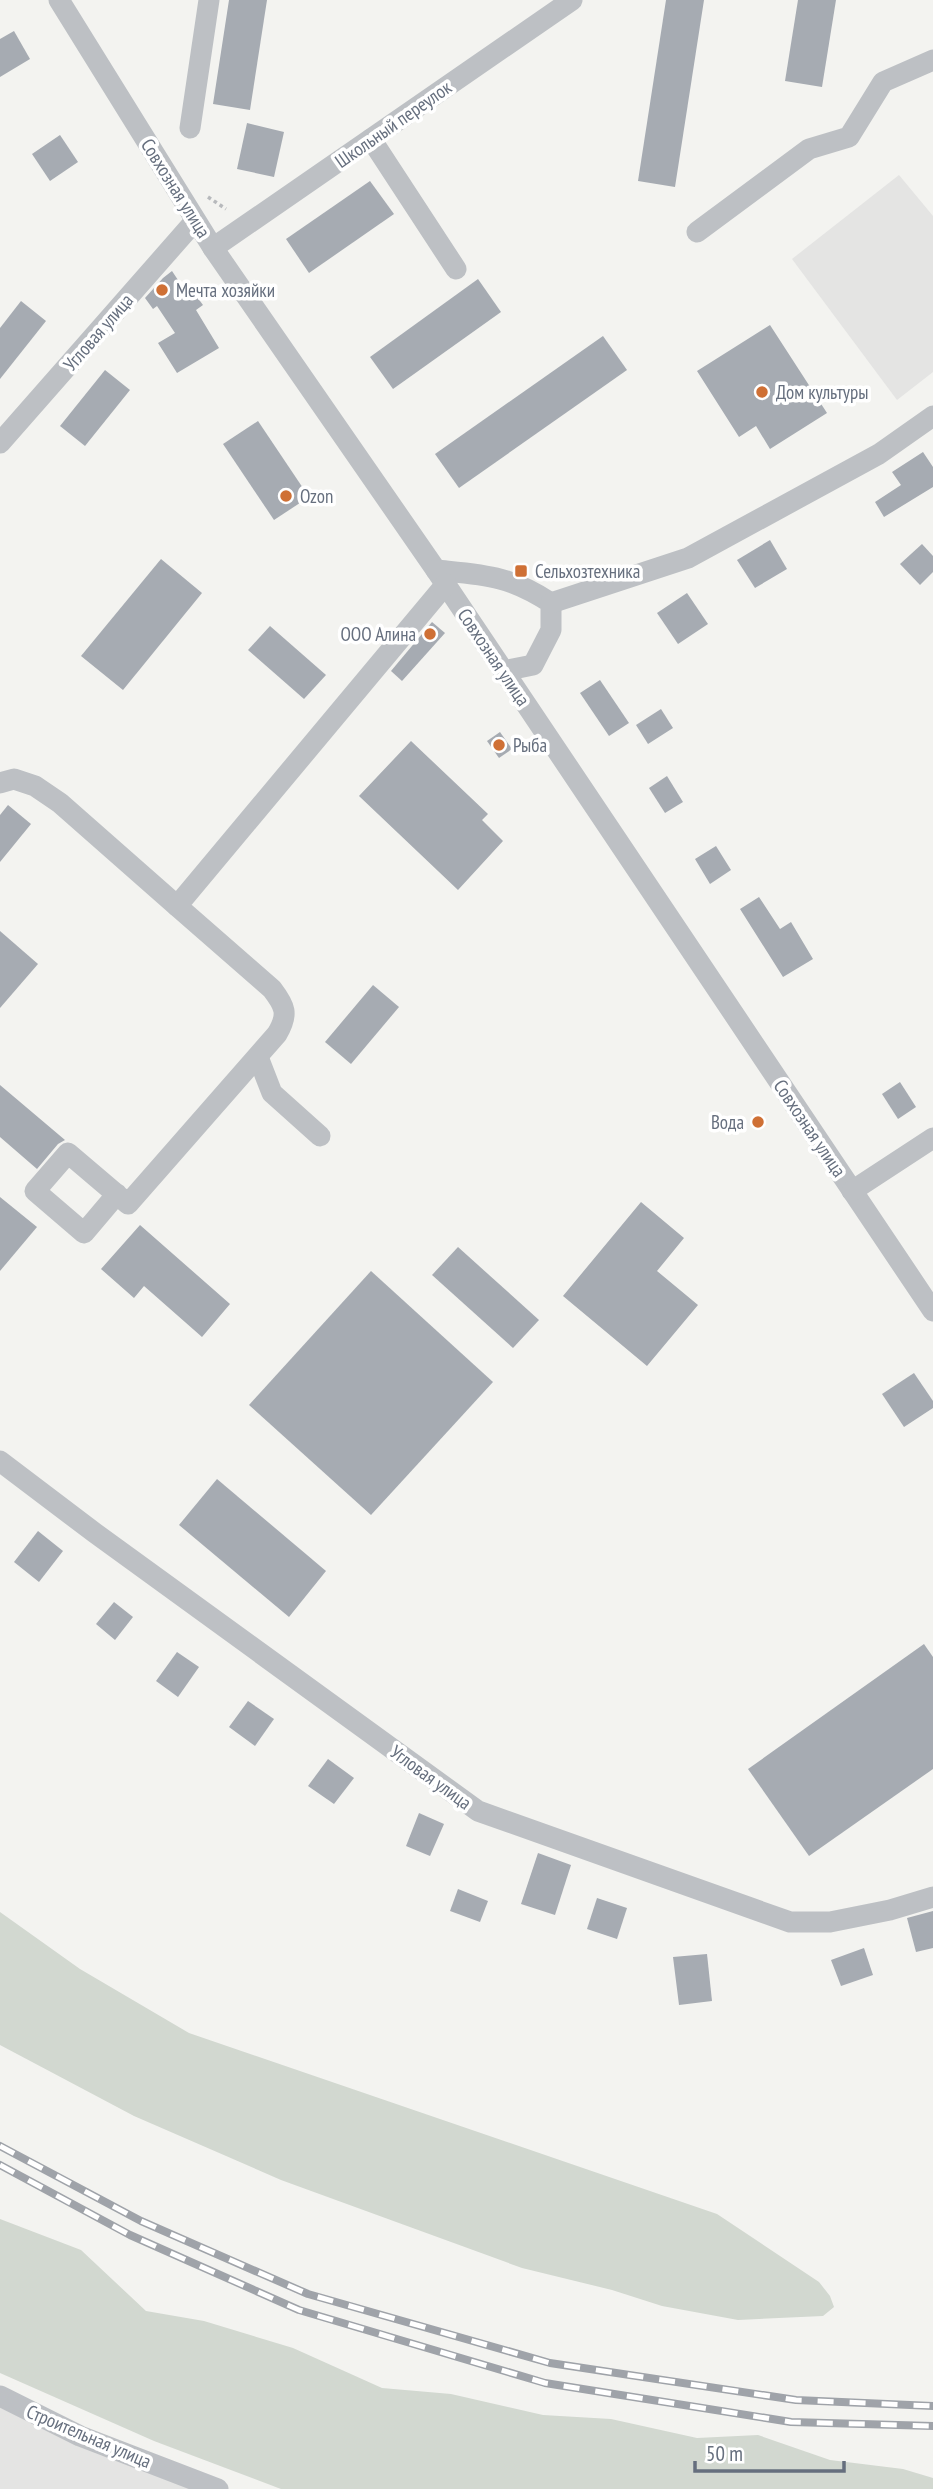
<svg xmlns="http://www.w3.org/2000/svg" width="933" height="2489" font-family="'PT Sans Narrow',sans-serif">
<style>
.built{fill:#e4e4e3}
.green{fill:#d2d8d0}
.building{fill:#a6abb2}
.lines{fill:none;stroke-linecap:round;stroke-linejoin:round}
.path{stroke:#b7b9bc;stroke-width:3.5;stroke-dasharray:3.5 3.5;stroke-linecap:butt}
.minor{stroke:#bdc0c4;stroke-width:21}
.rail-casing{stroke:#9fa3a9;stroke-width:8}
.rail{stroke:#fff;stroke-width:5;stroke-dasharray:16;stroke-linecap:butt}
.poi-dot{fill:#cf7035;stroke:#fff;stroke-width:2.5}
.labels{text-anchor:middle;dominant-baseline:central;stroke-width:7;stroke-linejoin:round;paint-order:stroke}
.street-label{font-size:19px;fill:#666f7e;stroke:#fff}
.poi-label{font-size:19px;fill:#666f7e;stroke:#fff;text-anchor:start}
</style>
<rect width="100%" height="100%" fill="#f3f3f0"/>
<g class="built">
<path d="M899 175 933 216V372L897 400 792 259Z"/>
<path d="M0 2398 198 2489H0Z"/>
</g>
<g class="green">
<path d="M0 1912 80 1969 189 2033 717 2214 819 2282 830 2296 834 2307 823 2316 738 2320 662 2306 612 2290 522 2268 281 2180 134 2116 0 2045Z"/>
<path d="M0 2219 81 2250 146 2311 204 2321 293 2348 382 2388 451 2394 543 2415 611 2419 697 2438 758 2435 830 2460 903 2469 933 2478V2489H281L154 2441 0 2373Z"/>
</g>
<g class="building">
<path d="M229 0H267L250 110 213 104Z"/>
<path d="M666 0H704L675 187 638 181Z"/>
<path d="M798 0H836L822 87 785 81Z"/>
<path d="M14 31 30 59 0 77V39Z"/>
<path d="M247 123 284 132 274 177 237 169Z"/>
<path d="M60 135 78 162 50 181 32 154Z"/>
<path d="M370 181 394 214 309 273 286 239Z"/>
<path d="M172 271 186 292 191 289 203 305 196 310 219 348 177 373 158 343 175 333 157 306 153 309 145 298 163 278Z"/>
<path d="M478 279 501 312 393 389 370 357Z"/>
<path d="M21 301 46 321 0 379V328Z"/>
<path d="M770 325 827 413 770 449 756 426 739 437 697 371Z"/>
<path d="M603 336 627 370 459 488 435 454Z"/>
<path d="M105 370 130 390 85 446 60 426Z"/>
<path d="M258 421 309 497 274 520 223 444Z"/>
<path d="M923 452 933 467V487L884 517 875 502 901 485 892 472Z"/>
<path d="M770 540 787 569 755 588 737 560Z"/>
<path d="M922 544 933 556V572L920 585 900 564Z"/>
<path d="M161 559 202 593 123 690 81 656Z"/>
<path d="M687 593 708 624 678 644 657 613Z"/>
<path d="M432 622 445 633 402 681 391 671Z"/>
<path d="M270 626 326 675 304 699 248 650Z"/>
<path d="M600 680 629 723 609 736 580 693Z"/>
<path d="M661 709 673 728 648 744 636 725Z"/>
<path d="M500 732 512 749 499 758 487 741Z"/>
<path d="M411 741 488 814 482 820 503 841 458 890 359 796Z"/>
<path d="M667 776 683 802 665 813 649 788Z"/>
<path d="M8 805 31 824 0 862V815Z"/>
<path d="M716 846 731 870 710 884 695 859Z"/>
<path d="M759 897 780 929 791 922 813 959 783 977 740 909Z"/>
<path d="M0 931 38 964 0 1008Z"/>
<path d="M373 985 399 1007 351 1064 325 1042Z"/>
<path d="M900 1082 916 1107 898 1119 882 1094Z"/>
<path d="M0 1085 65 1140 58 1144 37 1169 0 1137Z"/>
<path d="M0 1197 37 1227 0 1271Z"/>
<path d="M641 1202 684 1238 657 1271 698 1305 647 1366 563 1296Z"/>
<path d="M140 1225 230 1304 202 1337 144 1286 134 1298 101 1269Z"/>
<path d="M458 1247 539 1320 513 1348 432 1275Z"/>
<path d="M371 1271 493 1382 371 1515 249 1405Z"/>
<path d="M914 1373 933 1401V1408L904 1427 882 1394Z"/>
<path d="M217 1479 326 1571 289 1617 179 1525Z"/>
<path d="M38 1531 63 1551 39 1582 14 1562Z"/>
<path d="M114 1602 133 1617 115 1640 96 1624Z"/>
<path d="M924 1644 933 1657V1769L809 1856 748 1769Z"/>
<path d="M177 1652 199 1667 178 1697 156 1681Z"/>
<path d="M248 1701 274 1719 255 1746 229 1727Z"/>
<path d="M328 1759 354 1778 334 1804 308 1786Z"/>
<path d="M419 1813 444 1824 430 1856 406 1846Z"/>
<path d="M538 1853 571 1865 555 1915 521 1904Z"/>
<path d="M458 1889 488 1901 480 1922 450 1911Z"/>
<path d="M597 1898 627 1908 617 1939 587 1929Z"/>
<path d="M933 1911V1948L916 1952 907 1918Z"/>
<path d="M864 1948 873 1975 841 1986 831 1960Z"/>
<path d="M707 1954 712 2001 679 2005 673 1957Z"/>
</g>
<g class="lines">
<path class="path" d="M208 197 226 209"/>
<g class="minor">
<path d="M59 0 213 248 436 570 933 1311"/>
<path d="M190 128 209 0"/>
<path d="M371 139 456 269"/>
<path d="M697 232 809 149 849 137 883 82 933 60"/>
<path d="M213 248 572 0"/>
<path d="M0 443 195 221"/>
<path d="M436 570C485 575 508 575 551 603V630L533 665 503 671"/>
<path d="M551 603 688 558 879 454 933 416"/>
<path d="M0 783 14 779 35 786 60 803 177 906"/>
<path d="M258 1057 272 1093 320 1136"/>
<path d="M852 1191 933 1138"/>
<path d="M117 1194 84 1233 35 1191 68 1153 128 1204 277 1034C289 1014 285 1006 272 989L177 906 446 584"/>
<path d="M0 1461 95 1533 478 1811 790 1922H830L890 1910 933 1897"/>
<path d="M0 2396 80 2436 218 2489"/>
</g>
<defs>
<g id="rail">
<path d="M0 2146 141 2221 308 2294 550 2363 796 2400 933 2406"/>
<path d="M0 2165 130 2235 299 2310 545 2383 791 2422 933 2426"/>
</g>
</defs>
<use href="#rail" class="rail-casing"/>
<use href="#rail" class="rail"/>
</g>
<g class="poi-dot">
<circle cx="162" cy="290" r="7"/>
<circle cx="762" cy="392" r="7"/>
<circle cx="286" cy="496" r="7"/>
<rect x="514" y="564" width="14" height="14" rx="3.5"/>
<circle cx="430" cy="634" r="7"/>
<circle cx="499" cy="745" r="7"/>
<circle cx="758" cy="1122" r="7"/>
</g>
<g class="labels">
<g class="street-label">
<text transform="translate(393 124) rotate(-35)">Школьный переулок</text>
<text transform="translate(176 188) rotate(58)">Совхозная улица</text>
<text transform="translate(98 332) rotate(-49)">Угловая улица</text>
<text transform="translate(494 657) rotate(56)">Совхозная улица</text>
<text transform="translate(810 1128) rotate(56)">Совхозная улица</text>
<text transform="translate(431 1777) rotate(36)">Угловая улица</text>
<text transform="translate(89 2436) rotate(23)">Строительная улица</text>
</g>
<g class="poi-label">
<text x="176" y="290">Мечта хозяйки</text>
<text x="776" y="392">Дом культуры</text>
<text x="300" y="496">Ozon</text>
<text x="535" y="571">Сельхозтехника</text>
<text x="416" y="634" text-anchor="end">ООО Алина</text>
<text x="513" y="745">Рыба</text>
<text x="744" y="1122" text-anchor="end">Вода</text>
</g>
</g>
<path d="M695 2461v10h149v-10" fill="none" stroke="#666f7e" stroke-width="3.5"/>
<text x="706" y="2461" font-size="21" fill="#666f7e" stroke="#ffffff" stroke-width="5" paint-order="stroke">50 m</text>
</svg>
